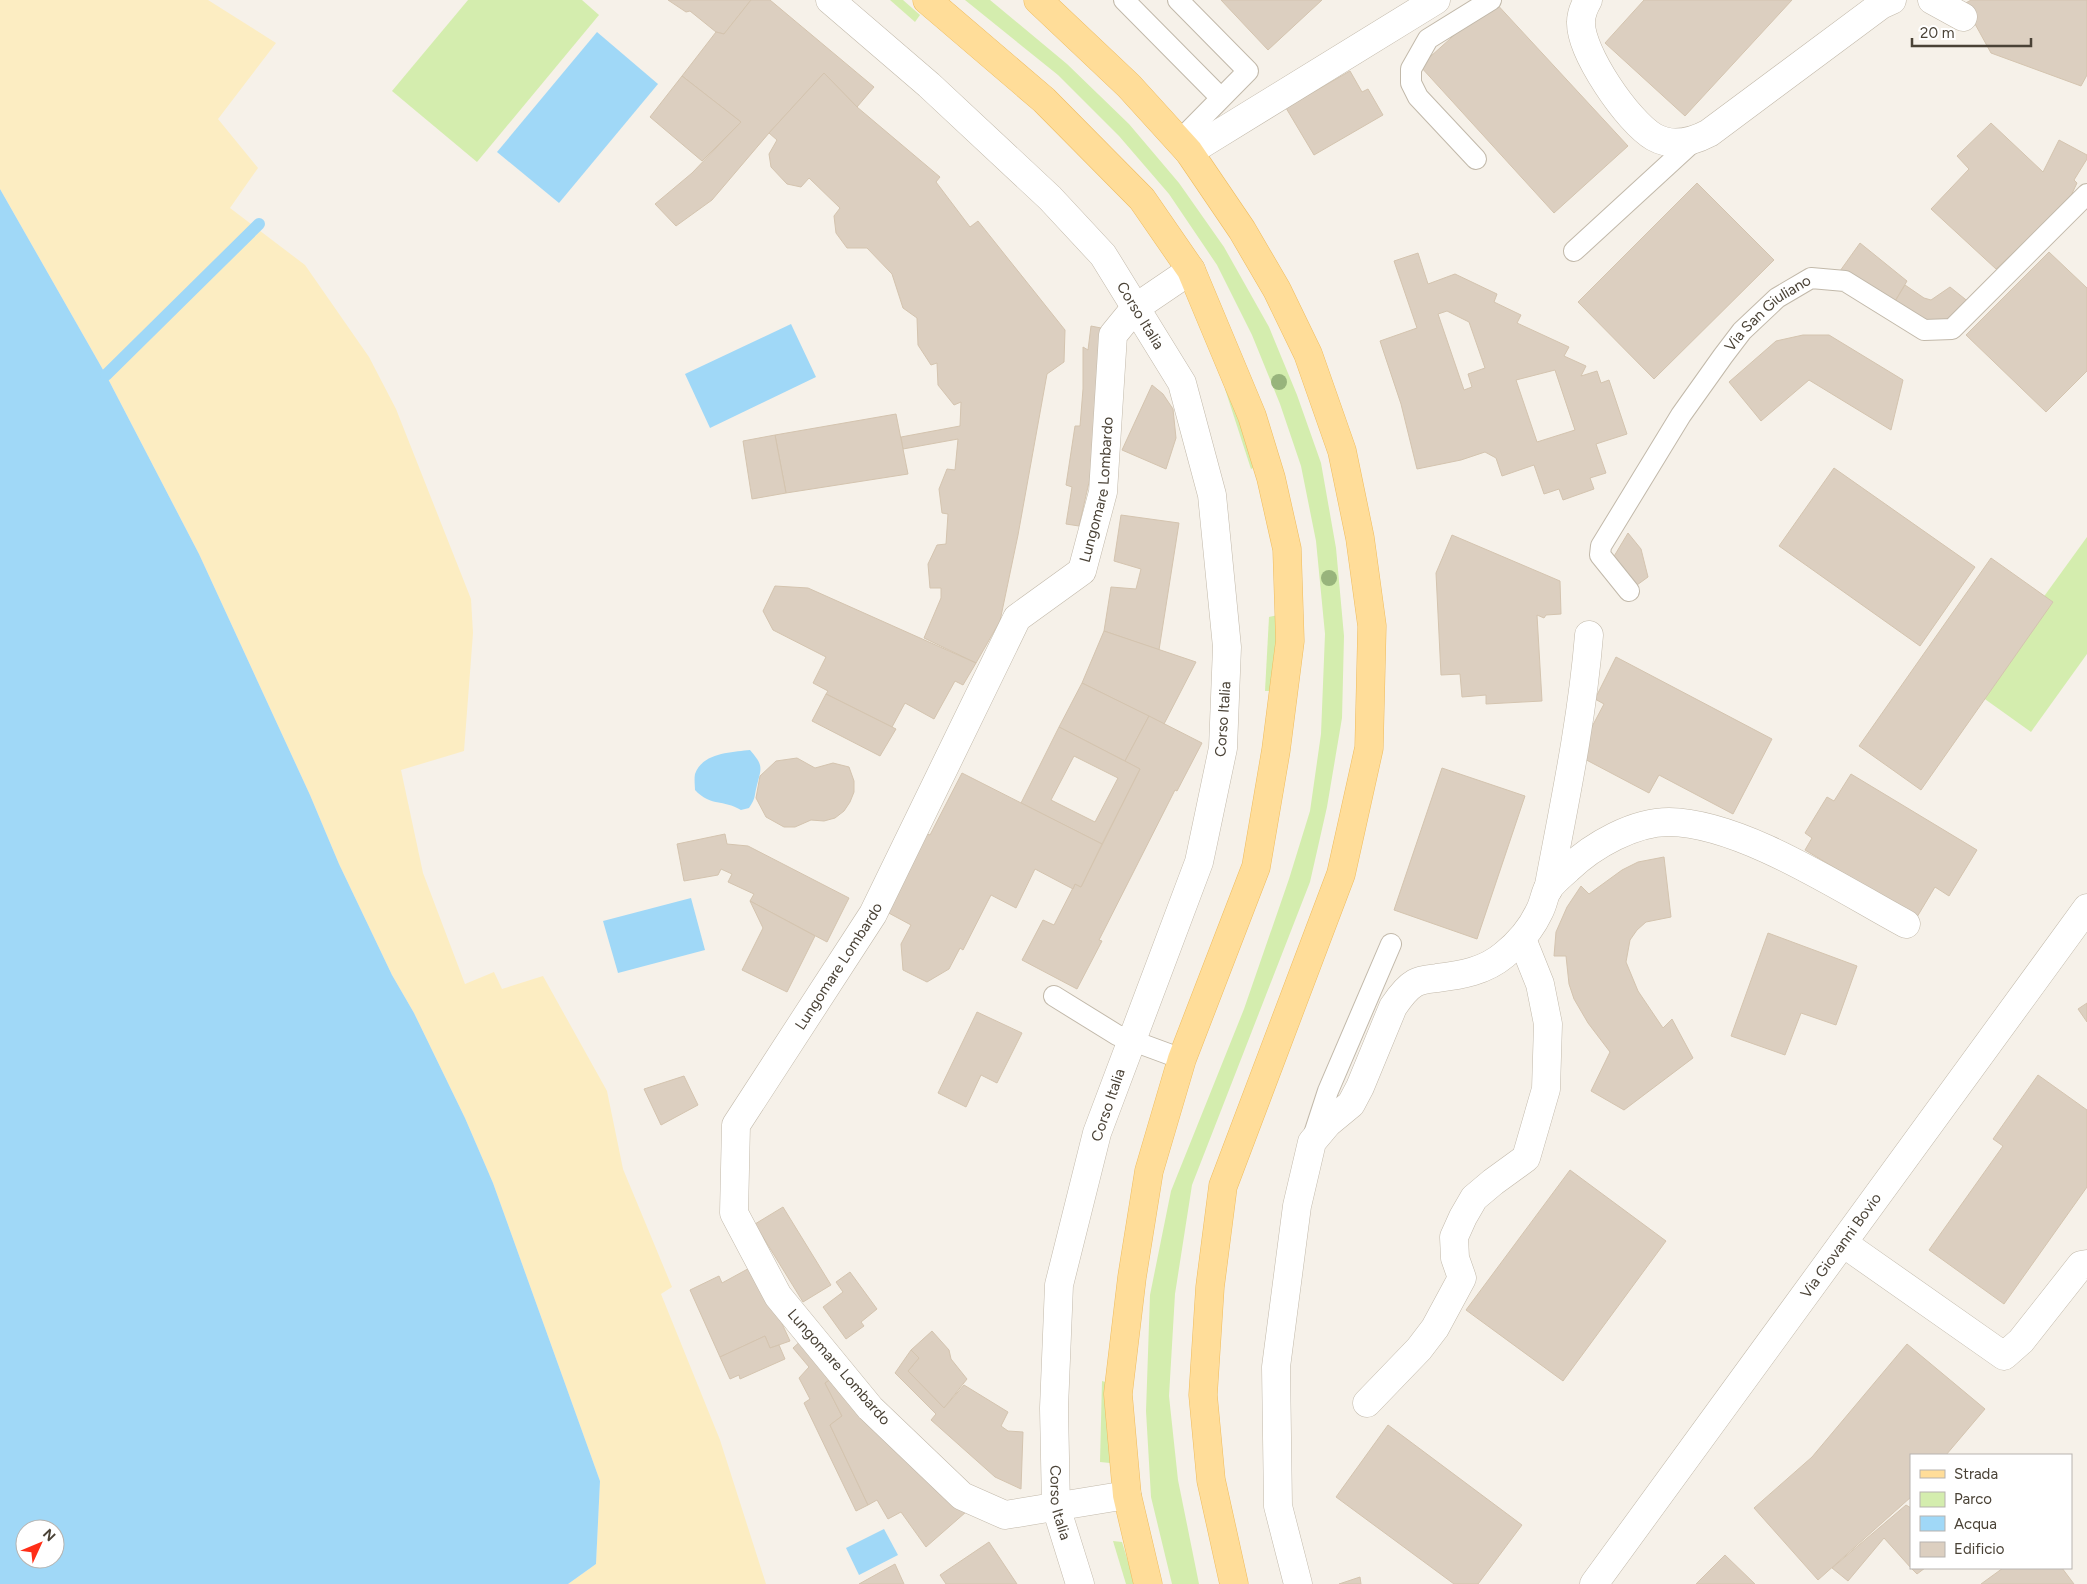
<svg xmlns="http://www.w3.org/2000/svg" width="2087" height="1584" font-family="Figtree,sans-serif">
<style>
.green{fill:#d4edae}
.sand{fill:#fcedc2}
.water{fill:#a0d8f7;fill-rule:evenodd}
.lines{fill:none;stroke-linecap:round;stroke-linejoin:round}
.stream{stroke:#a0d8f7;stroke-width:12}
.building{fill:#dccfc0;stroke:#d4c4af;fill-rule:evenodd}
.lane-casing{stroke:#c2b9aa;stroke-width:22}
.street-casing{stroke:#c2b9aa;stroke-width:29}
.primary-casing{stroke:#efbc5e;stroke-width:29}
.lane{stroke:#fff;stroke-width:20}
.street{stroke:#fff;stroke-width:28}
.primary{stroke:#fd9;stroke-width:28}
.tree{fill:#98b47c}
.labels{text-anchor:middle;dominant-baseline:central;stroke-width:5;stroke-linejoin:round;paint-order:stroke}
.street-label{font-size:15px;fill:#4a4236;stroke:#fff}
</style>
<rect width="100%" height="100%" fill="#f6f1e9"/>
<g class="green">
<path d="M468 0H582L599 15 477 162 392 91Z"/>
<path d="M890 0H903L920 15 915 22Z"/>
<path d="M965 0H990L1067 64 1129 124 1179 183 1224 247 1269 327 1297 395 1321 463 1336 548 1344 636 1342 718 1327 807 1310 882 1192 1185 1175 1294 1169 1396 1178 1480 1199 1584H1172L1151 1497 1146 1411 1150 1295 1171 1191 1244 1009 1289 879 1310 811 1321 734 1325 634 1316 541 1301 466 1280 404 1252 335 1217 265 1169 194 1119 136 1058 75Z"/>
<path d="M1235 387 1260 465 1251 469 1225 389Z"/>
<path d="M2087 537V654L2031 732 1975 692Z"/>
<path d="M1278 615 1274 691H1265L1269 617Z"/>
<path d="M1102 1381 1109 1383 1110 1463 1100 1462Z"/>
<path d="M1113 1541 1122 1542 1135 1584H1126Z"/>
</g>
<path class="sand" d="M0 0H208L276 43 218 119 258 168 230 208 305 265 369 357 396 409 471 599 473 633 464 751 401 770 423 873 465 984 494 972 502 989 543 976 607 1091 623 1169 672 1287 661 1294 720 1440 766 1584H568L596 1564 600 1481 493 1183 465 1118 414 1013 392 975 339 864 310 795 199 554 106 375 0 189Z"/>
<g class="water">
<path d="M597 32 658 84 559 203 497 152Z"/>
<path d="M0 189 106 375 199 554 310 795 339 864 392 975 414 1013 465 1118 493 1183 600 1481 596 1564 568 1584H0ZM25 1529H55V1559H25Z"/>
<path d="M791 324 816 377 710 428 685 374Z"/>
<path d="M750 750C763 765 762 767 757 785 754 796 756 798 749 808L741 810C723 799 711 807 695 790 695 786 694 779 695 774 702 753 732 752 750 750Z"/>
<path d="M691 898 705 950 618 973 603 921Z"/>
<path d="M884 1529 898 1555 859 1575 846 1548Z"/>
</g>
<g class="lines">
<path class="stream" d="M106 375 259 224"/>
</g>
<g class="building">
<path d="M668 0H751L724 34 716 32 690 11 686 12Z"/>
<path d="M751 0H770L874 87 857 107 824 73 769 133 712 200 676 226 655 204 692 173 741 122 682 76 716 32 724 34Z"/>
<path d="M1221 0H1322L1268 50Z"/>
<path d="M1493 0 1628 146 1554 213 1420 66Z"/>
<path d="M1644 0H1792L1685 116 1605 43Z"/>
<path d="M1971 0H2087V75L2081 86 1991 53 1964 4Z"/>
<path d="M1350 71 1362 92 1368 89 1383 115 1314 155 1286 108Z"/>
<path d="M824 73 857 107 940 177 936 182 970 227 978 221 1065 330 1064 362 1047 374 1018 535 1000 621 976 663 924 638 941 598V588H930L928 564 937 545 946 544 948 514 942 513 939 489 947 469 955 470 958 439 903 449 901 437 960 426 961 402 954 405 938 385 937 363 931 365 918 345 917 318 903 308 892 274 867 248H847L836 233 834 216 840 208 809 178 801 187 787 184 771 167 769 154 777 140 769 133Z"/>
<path d="M682 76 741 122 702 161 650 117Z"/>
<path d="M1991 123 2043 172 2059 140 2087 155V159L2074 180 2077 183 2068 202 1996 269 1931 209 1969 169 1957 156Z"/>
<path d="M1697 183 1774 260 1654 379 1578 302Z"/>
<path d="M1860 243 1907 281 1891 308 1840 271Z"/>
<path d="M2049 252 2087 288V371L2046 412 1966 335Z"/>
<path d="M1418 253 1428 284 1455 274 1497 294 1494 302 1521 315 1517 323 1569 347 1564 356 1586 366 1581 376 1597 371 1601 383 1609 380 1627 434 1596 444 1606 473 1590 478 1594 489 1563 500 1559 489 1544 494 1534 465 1502 476 1496 458 1485 452 1461 460 1417 469 1401 404 1380 341 1417 328 1394 261ZM1447 311 1469 322 1485 368 1468 374 1472 387 1464 390 1438 314ZM1555 370 1575 430 1537 442 1516 380Z"/>
<path d="M1905 285 1924 298 1931 300 1950 287 1970 303 1939 328 1891 308Z"/>
<path d="M1091 326 1101 328 1099 392 1090 478 1079 526 1066 524 1072 487 1066 485 1075 426H1080L1083 389V347L1088 350Z"/>
<path d="M1803 335H1829L1903 380 1891 430 1809 380 1761 421 1729 382 1776 341Z"/>
<path d="M1152 385 1163 394 1173 409 1176 438 1166 469 1122 450Z"/>
<path d="M896 414 908 474 786 493 775 435Z"/>
<path d="M775 435 786 493 752 499 743 441Z"/>
<path d="M1834 468 1975 567 1920 646 1779 546Z"/>
<path d="M1121 515 1179 523 1159 650 1104 631 1111 587 1136 589 1141 569 1114 561Z"/>
<path d="M1628 533 1641 549 1648 577 1637 585 1613 558Z"/>
<path d="M1452 535 1560 581 1561 614 1546 615 1544 618 1537 615 1542 701 1486 704V695L1462 697 1460 674 1441 675 1436 573Z"/>
<path d="M1991 558 2053 602 1921 790 1859 746Z"/>
<path d="M775 586 808 588 976 663 963 685 955 681 934 719 905 703 892 727 826 694 828 691 813 683 826 657 773 630 763 611Z"/>
<path d="M1104 631 1196 662 1164 724 1082 683Z"/>
<path d="M1616 657 1772 739 1733 814 1659 775 1649 793 1577 755 1604 704 1595 699Z"/>
<path d="M1082 683 1149 716 1125 761 1059 727Z"/>
<path d="M826 694 896 729 880 756 812 721Z"/>
<path d="M1149 716 1202 743 1177 791 1175 790 1099 940 1102 941 1077 989 1022 960 1043 920 1054 925 1075 884 1081 887 1140 769 1125 761Z"/>
<path d="M1059 727 1140 769 1102 844 1021 803ZM1074 756 1118 778 1095 822 1051 800Z"/>
<path d="M797 758 815 768 833 763 849 767 854 781V792L850 802 844 811 835 818 824 821 811 820 795 827H784L766 817 756 798 760 776 776 761Z"/>
<path d="M1442 768 1525 796 1477 939 1394 910Z"/>
<path d="M962 773 1102 844 1081 887 1075 884 1073 889 1035 869 1016 908 991 895 963 950 960 948 949 969 927 982 903 970 901 944 911 925 885 911 925 833 930 835Z"/>
<path d="M1851 774 1977 850 1949 896 1935 887 1917 917 1805 850 1812 838 1805 833 1827 797 1834 801Z"/>
<path d="M725 834 727 844 748 846 849 898 827 942 750 901 754 894 728 882 732 874 721 869 718 875 684 881 677 844Z"/>
<path d="M1664 857 1671 917 1646 922 1637 930 1630 940 1626 962 1638 991 1663 1028 1672 1019 1693 1058 1624 1110 1591 1091 1610 1052 1588 1023 1574 999 1569 984 1566 956H1554L1556 932 1567 907 1581 886 1589 894 1622 870 1638 862Z"/>
<path d="M750 901 815 936 787 992 742 970 763 928Z"/>
<path d="M1768 933 1857 966 1836 1025 1801 1013 1785 1055 1731 1036Z"/>
<path d="M2087 1003V1022L2078 1009Z"/>
<path d="M977 1012 1022 1033 997 1083 981 1075 966 1107 938 1093Z"/>
<path d="M2038 1075 2087 1110V1187L2004 1304 1929 1250 2003 1146 1993 1139Z"/>
<path d="M684 1076 698 1105 661 1125 644 1089Z"/>
<path d="M1570 1170 1666 1241 1563 1381 1466 1310Z"/>
<path d="M783 1207 831 1285 803 1302 755 1224Z"/>
<path d="M755 1265 790 1341 770 1348 765 1336 720 1357 690 1290 719 1276 722 1283Z"/>
<path d="M850 1272 877 1309 861 1322 864 1326 846 1339 823 1307 843 1292 836 1282Z"/>
<path d="M932 1331 949 1350 951 1359 967 1379 944 1408 908 1371 919 1358 911 1350Z"/>
<path d="M765 1336 770 1348 779 1345 785 1359 740 1379 739 1375 730 1379 720 1357Z"/>
<path d="M804 1338 837 1375 825 1383 842 1416 830 1425 868 1505 856 1511 804 1403 810 1399 799 1378 809 1367 793 1348Z"/>
<path d="M1907 1344 1985 1409 1946 1455H1911V1497L1818 1580 1754 1508 1812 1457Z"/>
<path d="M911 1350 919 1358 908 1371 944 1408 964 1385 1008 1412 1001 1426 1008 1431 1023 1432 1021 1489 995 1477 931 1420 936 1414 895 1373Z"/>
<path d="M837 1375 966 1512 926 1547 901 1512 888 1519 877 1500 868 1505 830 1425 842 1416 825 1383Z"/>
<path d="M1388 1425 1522 1525 1478 1584H1454L1336 1497Z"/>
<path d="M1906 1505 1911 1508V1568L1884 1538 1848 1581 1832 1568Z"/>
<path d="M989 1542 1017 1584H946L940 1575Z"/>
<path d="M1725 1555 1755 1584H1696Z"/>
<path d="M895 1564 904 1584H859Z"/>
<path d="M1911 1568H1925L1917 1574Z"/>
<path d="M2003 1568H2062L2074 1584H1981Z"/>
<path d="M1360 1577 1361 1584H1339Z"/>
</g>
<g class="lines">
<defs>
<g id="lane">
<path d="M1124 0 1220 97"/>
<path d="M1178 0 1248 71 1179 141"/>
<path d="M1476 159 1418 97 1411 83V69L1428 39 1491 0"/>
<path d="M1574 251 1694 141"/>
<path id="s1" d="M1629 591 1600 555 1601 546 1681 415 1723 356 1742 331 1777 298 1811 278 1845 281 1924 330 1952 329 2087 194"/>
<path d="M1054 996 1117 1035 1182 1059"/>
<path d="M1314 1134 1328 1091 1391 944"/>
</g>
<g id="street">
<path id="s2" d="M830 0 929 85 1050 198 1103 255 1182 383 1212 495 1227 647 1223 748 1199 862 1097 1133 1059 1285 1054 1408 1056 1507 1080 1584"/>
<path d="M1588 0C1584 7 1581 14 1581 22 1580 52 1628 122 1654 137 1672 147 1692 142 1709 133L1881 5 1892 0"/>
<path d="M1932 0 1963 17"/>
<path d="M1189 152 1436 0"/>
<path d="M1548 890C1564 805 1582 721 1589 635"/>
<path d="M1843 1243 2004 1356 2021 1341 2081 1265 2087 1264"/>
<path d="M1367 1403 1419 1349 1435 1328 1462 1278 1455 1258 1454 1237 1463 1217 1474 1198 1493 1182 1526 1158 1546 1089 1548 1024 1540 984 1522 939"/>
<path id="s3" d="M1127 1495 1005 1515 962 1496 870 1408 778 1296 734 1213 736 1125 873 914 1017 618 1082 571 1103 492 1113 335 1135 308 1191 270"/>
<path d="M1298 1584 1278 1506 1276 1367 1297 1206 1312 1142 1328 1123 1351 1104 1360 1087 1393 1007C1399 998 1406 988 1415 983 1422 979 1430 979 1437 978 1462 975 1485 971 1504 955 1519 943 1531 929 1539 912 1543 905 1544 897 1547 890 1552 883 1561 875 1568 869 1593 845 1634 822 1669 822 1742 823 1841 889 1906 924"/>
<path id="s4" d="M1594 1584 2087 908"/>
</g>
<g id="primary">
<path d="M927 0 1044 100 1142 199 1191 270 1252 416 1271 478 1287 549 1290 641 1276 750 1256 867 1182 1059 1149 1171 1132 1277 1118 1394 1127 1495 1148 1584"/>
<path d="M1038 0 1129 86 1189 152 1242 230 1277 290 1308 354 1342 451 1360 538 1372 626 1369 748 1341 874 1223 1186 1210 1287 1203 1395 1211 1480 1234 1584"/>
</g>
</defs>
<use href="#lane" class="lane-casing"/>
<use href="#street" class="street-casing"/>
<use href="#primary" class="primary-casing"/>
<use href="#lane" class="lane"/>
<use href="#street" class="street"/>
<use href="#primary" class="primary"/>
</g>
<g class="tree">
<circle cx="1279" cy="382" r="8"/>
<circle cx="1329" cy="578" r="8"/>
</g>
<g class="labels">
<g class="street-label">
<text stroke="none"><textPath href="#s2" startOffset="445">Corso Italia</textPath></text>
<text stroke="none"><textPath href="#s1" startOffset="344">Via San Giuliano</textPath></text>
<text stroke="none"><textPath href="#s3" startOffset="1369">Lungomare Lombardo</textPath></text>
<text transform="translate(1223 719) rotate(-86)">Corso Italia</text>
<text stroke="none"><textPath href="#s3" startOffset="814">Lungomare Lombardo</textPath></text>
<text transform="translate(1108 1105) rotate(-71)">Corso Italia</text>
<text stroke="none"><textPath href="#s4" startOffset="419">Via Giovanni Bovio</textPath></text>
<text transform="translate(839 1367) rotate(49)">Lungomare Lombardo</text>
<text stroke="none"><textPath href="#s2" startOffset="1675">Corso Italia</textPath></text>
</g>
</g>
<rect x="1910" y="1454" width="162" height="115" fill="#ffffff" stroke="#b7b3af"/>
<rect x="1920" y="1470" width="25" height="8" fill="#ffdd99" stroke="#b7b3af"/>
<text x="1954" y="1479" font-size="15" fill="#4a4236">Strada</text>
<rect x="1920" y="1492" width="25" height="15" fill="#d4edae" stroke="#b7b3af"/>
<text x="1954" y="1504" font-size="15" fill="#4a4236">Parco</text>
<rect x="1920" y="1516" width="25" height="15" fill="#a0d8f7" stroke="#b7b3af"/>
<text x="1954" y="1529" font-size="15" fill="#4a4236">Acqua</text>
<rect x="1920" y="1542" width="25" height="15" fill="#dccfc0" stroke="#b7b3af"/>
<text x="1954" y="1554" font-size="15" fill="#4a4236">Edificio</text>
<g transform="translate(40 1544) rotate(46)"><circle r="24" fill="#ffffff" stroke="#b7b3af"/>
<path d="M0-4L9 19L0 12L-9 19Z" fill="#ff2e17"/>
<text y="-8" font-size="14" font-weight="bold" text-anchor="middle" fill="#4a4236">N</text>
</g>
<path d="M1912 38v8h119v-8" fill="none" stroke="#4a4236" stroke-width="2.5"/>
<text x="1920" y="38" font-size="15" fill="#4a4236" stroke="#ffffff" stroke-width="4" paint-order="stroke">20 m</text>
</svg>
